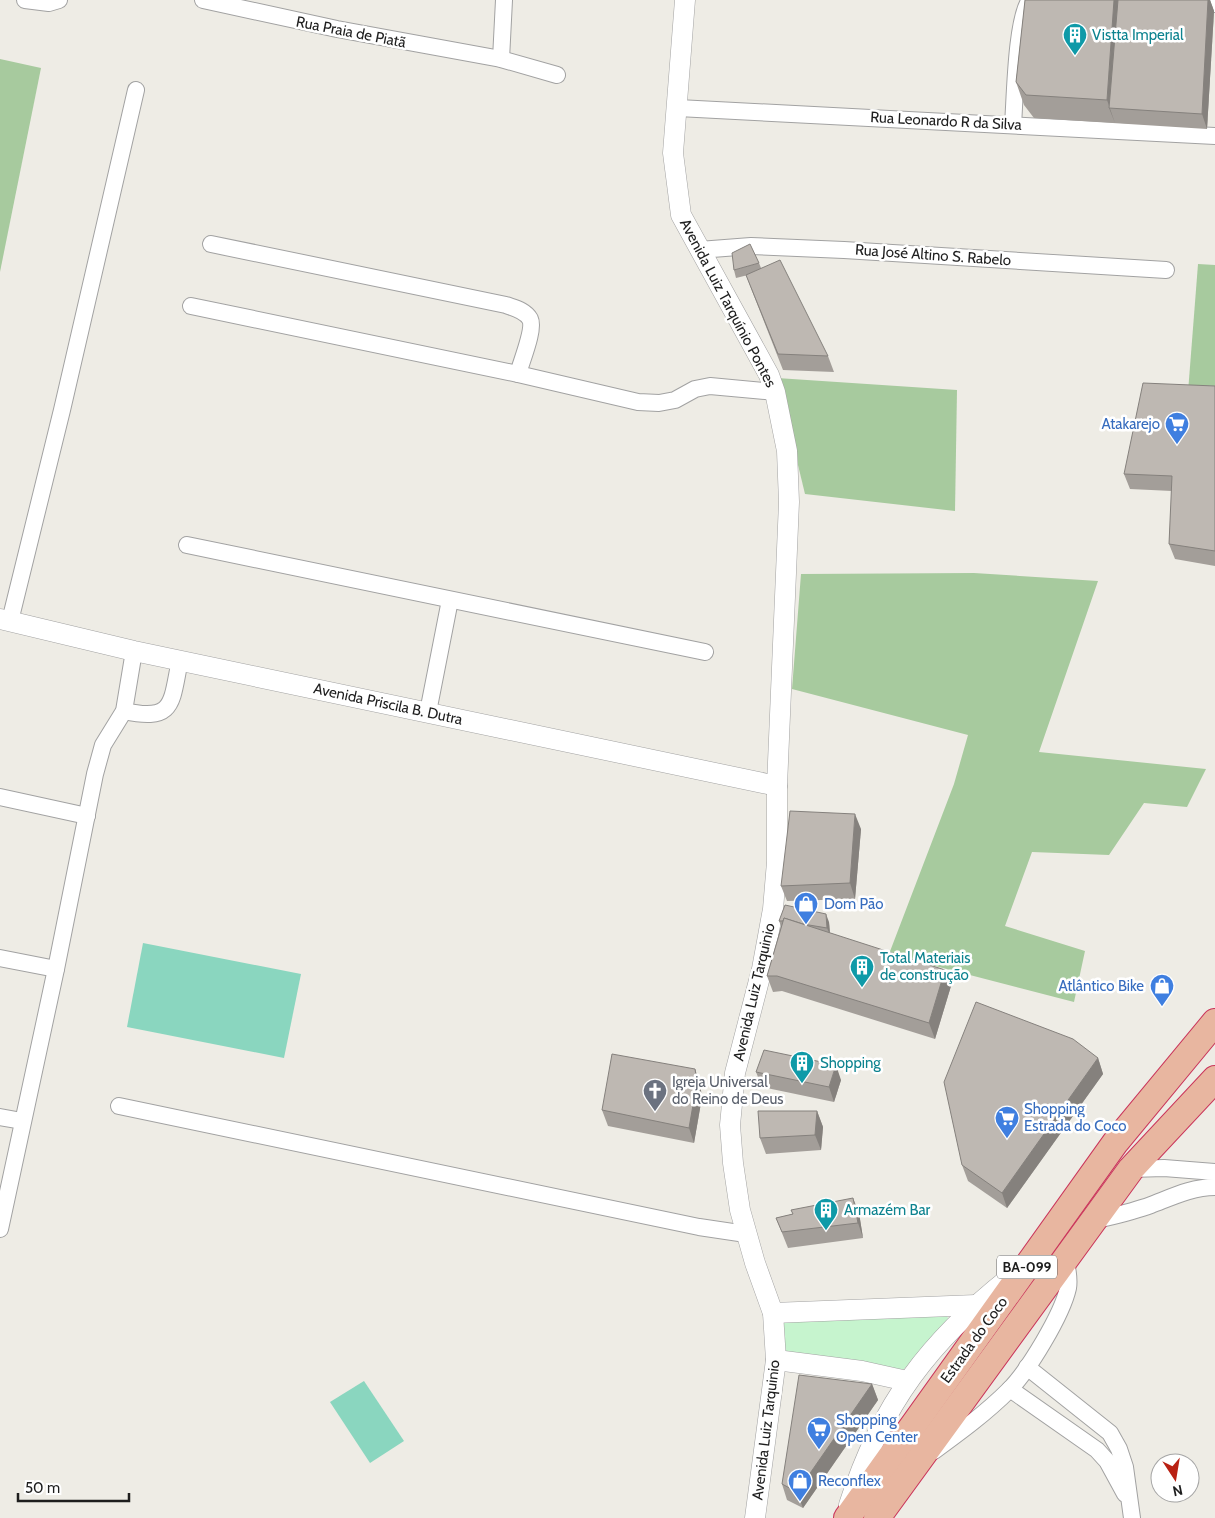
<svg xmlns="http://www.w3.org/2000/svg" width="1215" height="1518" font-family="Cabin,sans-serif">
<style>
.forest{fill:#a7ca9e}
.park{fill:#c6f4ce}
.pitch{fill:#8ad6bf}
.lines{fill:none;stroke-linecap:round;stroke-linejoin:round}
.minor-casing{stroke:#a2a2a2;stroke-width:18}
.tertiary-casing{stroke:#a2a2a2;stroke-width:21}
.trunk-casing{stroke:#ca355b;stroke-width:28}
.minor{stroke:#fff;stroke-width:16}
.tertiary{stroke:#fff;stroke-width:20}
.trunk{stroke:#e8b6a0;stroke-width:26}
.wall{fill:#a39e99}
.shaded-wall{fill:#85817d}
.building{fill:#beb8b2;stroke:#85817d}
.labels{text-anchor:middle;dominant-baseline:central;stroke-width:5;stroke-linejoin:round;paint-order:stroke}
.shield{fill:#fff;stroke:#626262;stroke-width:1}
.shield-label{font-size:14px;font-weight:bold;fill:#1e1e1e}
.street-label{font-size:15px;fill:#1e1e1e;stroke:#fff}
.culture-label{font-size:15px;fill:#0d838f;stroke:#fff;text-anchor:start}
.shop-label{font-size:15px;fill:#366cbe;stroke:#fff;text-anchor:start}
.worship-label{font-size:15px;fill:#5b616d;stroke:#fff;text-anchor:start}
</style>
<rect width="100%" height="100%" fill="#eeece5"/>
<g class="forest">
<path d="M0 59 41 68 0 272Z"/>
<path d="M1198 264 1215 265V393L1188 392Z"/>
<path d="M777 378 957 390 955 511 805 494Z"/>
<path d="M974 573 1098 581 1039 752 1206 769 1187 807 1144 803 1109 855 1032 852 1005 926 1085 951 1074 1002 889 954 954 784 968 735 792 689 801 574Z"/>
</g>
<path class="park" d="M945 1311 949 1321 903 1370 782 1353 781 1317Z"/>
<g class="pitch">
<path d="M143 943 301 974 284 1058 127 1027Z"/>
<path d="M364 1381 404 1441 370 1463 330 1402Z"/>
</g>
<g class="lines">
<defs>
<g id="minor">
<path d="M25 0 49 3 59 0"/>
<path d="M203 0 337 29 501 59 557 75"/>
<path d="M1147 0 1215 4"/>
<path d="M501 59 504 0"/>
<path d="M678 108 1215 136"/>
<path d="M1013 125C1015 98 1016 18 1030 0"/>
<path d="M211 244 506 305C514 308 525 310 530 319 535 329 521 362 518 374"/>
<path d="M699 250 751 246 844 250 1166 270"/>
<path d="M191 306 518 374 638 402 659 403 675 400 695 389 710 386 775 392"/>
<path d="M187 545 705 652"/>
<path d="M10 621 62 410 136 90"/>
<path d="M124 711C175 722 171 703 180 660"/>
<path d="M428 712 450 600"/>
<path d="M0 797 87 816"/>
<path d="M0 958 56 969"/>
<path d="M119 1106 699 1227 746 1234"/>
<path d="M0 1117 22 1121"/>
<path d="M1131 1169 1164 1168 1215 1172"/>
<path d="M1093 1221C1113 1216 1132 1212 1151 1205 1172 1197 1192 1187 1215 1187"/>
<path d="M0 1229 56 969 95 774 103 745 124 711 134 651"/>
<path d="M1027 1367 1110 1433 1119 1449 1125 1467 1132 1518"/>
<path d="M1010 1389 1097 1450 1107 1461 1125 1494"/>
<path d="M934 1451C960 1432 986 1413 1009 1390 1028 1371 1062 1315 1068 1288 1070 1278 1067 1267 1065 1257"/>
</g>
<g id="tertiary">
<path d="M685 0 673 153 681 215 769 375 775 392 787 451 789 502 777 786V862L773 909 762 969 735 1073 730 1125 733 1163 740 1210 755 1263 773 1313 776 1360 755 1518"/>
<path d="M0 619 134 651 777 786"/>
<path d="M773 1313 976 1305"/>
<path d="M776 1360 862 1371 907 1381"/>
<path d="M849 1505C881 1404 930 1340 1013 1275"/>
</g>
<g id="trunk">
<path d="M847 1518 1115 1143 1215 1022"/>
<path d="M877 1518 1131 1169 1215 1079"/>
</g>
</defs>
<use href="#minor" class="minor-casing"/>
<use href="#tertiary" class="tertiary-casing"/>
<use href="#trunk" class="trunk-casing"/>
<use href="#minor" class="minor"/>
<use href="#tertiary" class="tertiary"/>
<use href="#trunk" class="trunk"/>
</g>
<g class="wall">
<path d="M1025 0H1210L1214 11 1207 129 1034 118 1024 105 1016 82Z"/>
<path d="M759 263 761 268 828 356 834 372 783 370 752 291 746 275H748L736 278 734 270Z"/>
<path d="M1215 386V566L1175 559 1169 544 1172 491 1130 489 1124 474Z"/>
<path d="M861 829 855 899 787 901 781 886Z"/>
<path d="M779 921 829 922 830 933 951 986 935 1039 782 991 773 992 767 976 781 926Z"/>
<path d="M1098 1058 1103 1074 1007 1208 968 1181 962 1165Z"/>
<path d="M695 1069 700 1085 702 1097 694 1143 608 1126 602 1110Z"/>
<path d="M756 1072 841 1080 834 1102 762 1087Z"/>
<path d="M817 1111 823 1127 821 1150 766 1154 760 1138Z"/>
<path d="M791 1210 859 1213 863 1238 788 1248 776 1218 793 1214Z"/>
<path d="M872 1384 878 1400 803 1508 787 1500 782 1484Z"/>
</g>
<g class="shaded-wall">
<path d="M1114 0H1122L1109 108 1115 123 1107 100Z"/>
<path d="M1208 0H1210L1214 11 1207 129 1202 114Z"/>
<path d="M855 814 861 829 855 899 850 883Z"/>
<path d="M826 914 829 922 830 935 827 928Z"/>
<path d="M945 970 951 986 935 1039 929 1023Z"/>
<path d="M1098 1058 1103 1074 1007 1208 1002 1193Z"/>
<path d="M836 1065 841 1080 834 1102 829 1087Z"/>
<path d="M695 1069 700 1085 702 1097 694 1143 689 1128Z"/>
<path d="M817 1111 823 1127 821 1150 815 1135Z"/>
<path d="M853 1198 859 1213 863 1238 858 1223Z"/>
<path d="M872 1384 878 1400 803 1508 797 1492Z"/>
</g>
<g class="building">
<path d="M1025 0H1114L1107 100 1026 95 1016 82Z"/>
<path d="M1118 0H1208L1202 114 1109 108Z"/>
<path d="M750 244 759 263 734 270 732 253Z"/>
<path d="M780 260 828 356 778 354 746 275Z"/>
<path d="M1143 383 1215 386V551L1169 544 1172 476 1124 474Z"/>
<path d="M790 811 855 814 850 883 781 886Z"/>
<path d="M785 905 826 914 827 928 803 924 784 918 783 921H779Z"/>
<path d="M784 918 945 970 929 1023 777 976H767Z"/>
<path d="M976 1002 1073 1039 1098 1058 1002 1193 962 1165 944 1082Z"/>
<path d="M764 1050 836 1065 829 1087 756 1072Z"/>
<path d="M612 1054 695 1069 697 1082 689 1128 602 1110Z"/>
<path d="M758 1111H817L815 1135 760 1138Z"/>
<path d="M853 1198 858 1223 782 1232 776 1218 793 1214 791 1210Z"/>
<path d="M799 1375 872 1384 797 1492 782 1484Z"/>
</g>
<defs>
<symbol id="building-pin" viewBox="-11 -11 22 30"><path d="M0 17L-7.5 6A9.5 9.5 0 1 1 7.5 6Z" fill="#0f9aa8" stroke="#fff"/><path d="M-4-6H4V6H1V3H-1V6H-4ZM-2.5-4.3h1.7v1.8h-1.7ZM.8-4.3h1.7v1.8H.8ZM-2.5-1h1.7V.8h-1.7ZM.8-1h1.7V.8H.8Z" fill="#fff"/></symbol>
<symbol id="supermarket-pin" viewBox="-11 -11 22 30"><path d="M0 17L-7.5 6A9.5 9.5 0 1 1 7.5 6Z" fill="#3f7fe0" stroke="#fff"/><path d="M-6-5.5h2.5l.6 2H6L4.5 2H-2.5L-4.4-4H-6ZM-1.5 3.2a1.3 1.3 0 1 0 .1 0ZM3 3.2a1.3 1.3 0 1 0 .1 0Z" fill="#fff"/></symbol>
<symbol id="shop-pin" viewBox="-11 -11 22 30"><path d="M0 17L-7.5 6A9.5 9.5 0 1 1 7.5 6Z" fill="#3f7fe0" stroke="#fff"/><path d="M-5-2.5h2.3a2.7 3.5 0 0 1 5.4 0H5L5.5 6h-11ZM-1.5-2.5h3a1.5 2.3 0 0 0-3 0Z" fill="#fff"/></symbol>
<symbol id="church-pin" viewBox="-11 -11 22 30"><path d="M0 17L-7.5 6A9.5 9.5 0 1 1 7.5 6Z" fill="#6b7280" stroke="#fff"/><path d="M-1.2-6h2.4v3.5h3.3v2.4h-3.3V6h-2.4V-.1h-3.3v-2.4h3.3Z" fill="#fff"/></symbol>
</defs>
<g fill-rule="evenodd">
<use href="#building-pin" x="1061" y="21" width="28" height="38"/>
<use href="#supermarket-pin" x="1163" y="410" width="28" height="38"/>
<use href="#shop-pin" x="792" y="890" width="28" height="38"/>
<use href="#building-pin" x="848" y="953" width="28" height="38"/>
<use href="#shop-pin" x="1148" y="972" width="28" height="38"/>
<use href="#building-pin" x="788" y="1049" width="28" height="38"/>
<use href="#church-pin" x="641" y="1077" width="28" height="38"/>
<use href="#supermarket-pin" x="993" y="1104" width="28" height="38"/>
<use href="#building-pin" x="812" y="1196" width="28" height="38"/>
<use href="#supermarket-pin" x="805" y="1415" width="28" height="38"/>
<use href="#shop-pin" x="786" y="1467" width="28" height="38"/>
</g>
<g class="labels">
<rect class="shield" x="997" y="1255.5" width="60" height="23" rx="4"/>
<g class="shield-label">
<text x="1027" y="1267">BA-099</text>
</g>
<g class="street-label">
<text transform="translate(351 32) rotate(11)">Rua Praia de Piatã</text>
<text transform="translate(946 121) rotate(3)">Rua Leonardo R da Silva</text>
<text transform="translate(933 255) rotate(4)">Rua José Altino S. Rabelo</text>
<text transform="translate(728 303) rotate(62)">Avenida Luiz Tarquínio Pontes</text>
<text transform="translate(388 704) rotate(12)">Avenida Priscila B. Dutra</text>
<text transform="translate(754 992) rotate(-77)">Avenida Luiz Tarquinio</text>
<text transform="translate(974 1340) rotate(-54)">Estrada do Coco</text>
<text transform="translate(766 1430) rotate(-83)">Avenida Luiz Tarquinio</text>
</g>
<g class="culture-label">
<text x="1092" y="35">Vistta Imperial</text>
<text x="880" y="958">Total Materiais<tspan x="880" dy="17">de construção</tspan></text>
<text x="820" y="1063">Shopping</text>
<text x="844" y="1210">Armazém Bar</text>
</g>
<g class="shop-label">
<text x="1160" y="424" text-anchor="end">Atakarejo</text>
<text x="824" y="904">Dom Pão</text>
<text x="1144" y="986" text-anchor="end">Atlântico Bike</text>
<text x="1024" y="1109">Shopping<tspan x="1024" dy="17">Estrada do Coco</tspan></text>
<text x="836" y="1420">Shopping<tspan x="836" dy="17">Open Center</tspan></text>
<text x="818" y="1481">Reconflex</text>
</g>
<g class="worship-label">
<text x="672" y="1082">Igreja Universal<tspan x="672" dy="17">do Reino de Deus</tspan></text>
</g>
</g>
<g transform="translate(1175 1478) rotate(168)"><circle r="24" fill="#ffffff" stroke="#a5a5a5"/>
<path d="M0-4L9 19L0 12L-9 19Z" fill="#b92113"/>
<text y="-8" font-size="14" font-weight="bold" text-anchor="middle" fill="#1e1e1e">N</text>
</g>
<path d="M18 1493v8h111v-8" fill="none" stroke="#1e1e1e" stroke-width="2.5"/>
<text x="25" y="1493" font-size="15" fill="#1e1e1e" stroke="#ffffff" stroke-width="4" paint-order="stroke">50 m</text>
</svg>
